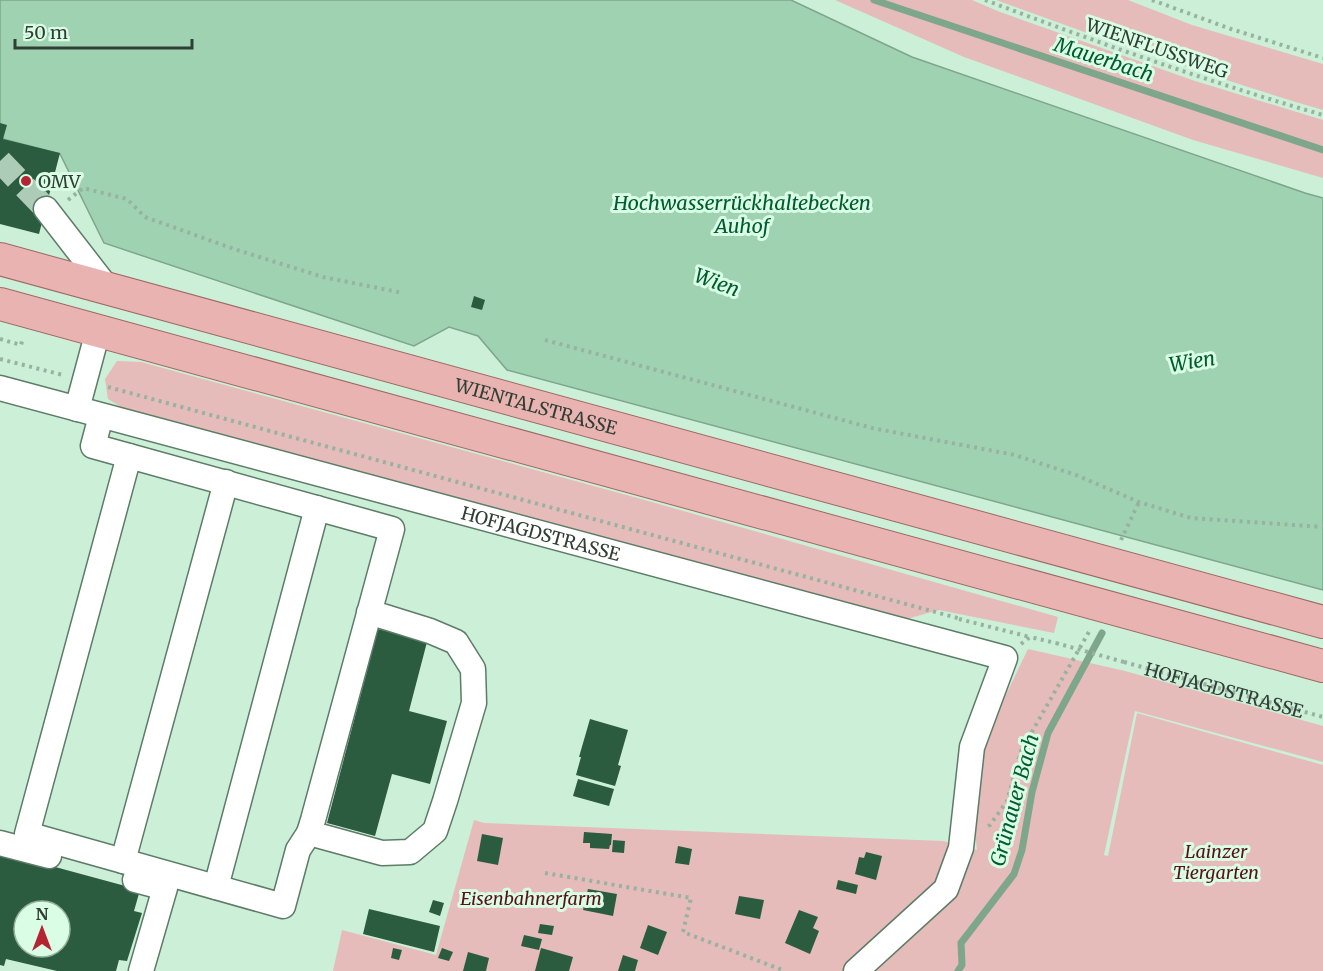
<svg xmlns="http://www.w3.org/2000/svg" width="1323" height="971" font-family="Merriweather,serif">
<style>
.green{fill:#e5bcb9}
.water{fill:#9fd2b0;stroke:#7ea68b;stroke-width:1.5}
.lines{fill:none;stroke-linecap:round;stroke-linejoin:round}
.stream{stroke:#7ea68b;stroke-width:7}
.building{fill:#2b5c3f;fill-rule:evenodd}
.minor-tunnel{stroke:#adccb7;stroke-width:24;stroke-dasharray:24 12;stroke-linecap:butt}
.minor-casing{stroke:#5d7c67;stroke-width:27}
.major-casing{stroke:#9d6964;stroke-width:34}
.path{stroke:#97b2a0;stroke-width:4;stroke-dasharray:3 4.5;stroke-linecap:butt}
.minor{stroke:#fff;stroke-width:24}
.major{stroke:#e8b3b1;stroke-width:32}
.path-bridge{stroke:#97b2a0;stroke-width:4;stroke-dasharray:3 4.5;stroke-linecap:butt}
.poi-dot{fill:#b52432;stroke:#dafde5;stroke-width:2}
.labels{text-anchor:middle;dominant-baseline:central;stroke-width:6;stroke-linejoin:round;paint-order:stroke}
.street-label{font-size:18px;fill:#303e35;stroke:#dafde5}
.poi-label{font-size:18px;fill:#303e35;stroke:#dafde5;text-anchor:start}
.park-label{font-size:18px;font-style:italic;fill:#581217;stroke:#dafde5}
.water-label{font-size:20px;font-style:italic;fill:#005b32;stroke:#dafde5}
</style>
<rect width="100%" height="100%" fill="#ccefd8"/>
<g class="green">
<path d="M835 0H972L1000 12 1195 81 1323 120V178L1193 140 964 57Z"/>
<path d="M996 0H1128L1192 25 1323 64V110C1212 77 1104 40 996 0Z"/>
<path d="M117 361 141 362 641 499 1058 617 1054 633 939 610 892 623 768 586 708 566 427 493 131 413 108 399 105 379Z"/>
<path d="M1028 649 1125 671 1323 726V762L1135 711 1104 855 1108 856 1137 713 1323 765V971H333L342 930 436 955 474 820 484 823 943 841 977 850 974 822 982 744Z"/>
</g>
<path class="water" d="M0 0H791L912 57 1305 193 1323 198V590L507 370 478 336 449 327 414 346 104 243 60 154 3 139 0 123Z"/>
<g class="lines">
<g class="stream">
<path d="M874 0 1323 150"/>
<path d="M958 971 962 965 961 943 1014 874 1022 850 1032 792 1048 733 1102 633"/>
</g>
</g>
<g class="building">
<path d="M0 123 7 125 3 139 60 153 39 234 0 224Z"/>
<path d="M474 296 485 300 482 310 471 307Z"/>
<path d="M378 629 427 642 409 711 447 721 430 784 392 774 375 836 327 823Z"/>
<path d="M590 719 628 730 618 765 621 766 615 786 576 775 581 757H579Z"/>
<path d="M578 779 614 789 609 806 573 796Z"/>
<path d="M584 832 612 834 611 845H610L609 849 590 848V843H583Z"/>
<path d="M482 834 503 838 498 865 477 861Z"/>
<path d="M613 840 625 841 624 853 612 852Z"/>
<path d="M678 846 692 849 689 865 675 863Z"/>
<path d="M0 852 140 890 134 911 142 913 127 961 119 960 116 971H57L6 959 4 966 0 965ZM24 911H60V947H24Z"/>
<path d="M866 852 882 856 876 880 855 874 859 857 864 858Z"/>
<path d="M838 880 858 885 856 894 836 889Z"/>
<path d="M588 889 617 894 613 916 583 910Z"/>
<path d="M739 896 764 900 760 919 735 914Z"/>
<path d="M433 900 444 903 440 916 429 912Z"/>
<path d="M369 909 440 926 434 952 363 934Z"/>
<path d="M799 910 818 917 813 928 819 931 810 954 785 943Z"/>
<path d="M540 924 554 926 552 935 538 933Z"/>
<path d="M648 925 667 932 658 955 640 948Z"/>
<path d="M524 935 542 939 539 950 521 946Z"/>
<path d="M393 948 402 950 399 960 391 958Z"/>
<path d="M442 948 453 952 449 961 438 958Z"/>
<path d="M541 948 573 957 569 971H535Z"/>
<path d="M468 952 489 958 486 971H463Z"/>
<path d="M623 955 638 960 635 971H618Z"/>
</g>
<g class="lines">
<path class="minor-tunnel" d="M0 161 46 209"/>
<defs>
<g id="minor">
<path d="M46 209 108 289"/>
<path id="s2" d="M0 388 1005 658 972 747 961 848 946 889 856 971"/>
<path d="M77 409 98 331"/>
<path d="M101 416 93 446 392 529 313 820 309 833 382 853 410 852 435 831 445 801 474 703 473 669 456 642 430 631 369 612"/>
<path d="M129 456 27 834 283 906 298 850 309 833"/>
<path d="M0 843 49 856"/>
<path d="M123 861 226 482"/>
<path d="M135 880 165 888 141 971"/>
<path d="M216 887 317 508"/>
</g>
<g id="major">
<path id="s3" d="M0 259 1323 622"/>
<path d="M0 304 1323 666"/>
</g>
</defs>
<use href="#minor" class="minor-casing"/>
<use href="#major" class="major-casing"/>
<g class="path">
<path d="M985 0C1096 42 1209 82 1323 115"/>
<path d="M1152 0 1231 29 1323 58"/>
<path d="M68 200 83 188 127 199 145 217 234 249 323 277 403 293"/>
<path d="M0 339 21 345 23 338"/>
<path d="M545 340 872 428 1015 455 1076 475 1139 502 1191 518 1323 527"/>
<path d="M0 359 63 375"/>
<path d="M108 387 961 619"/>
<path d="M1121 540 1139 502"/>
<path d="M959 619 1030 637"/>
<path d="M1021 644 1030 637 1056 643"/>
<path id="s1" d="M1124 662 1323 717"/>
<path d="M988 826 990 825 1007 801 1021 751 1090 630"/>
<path d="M545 873 691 898 683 932 785 971"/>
</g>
<use href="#minor" class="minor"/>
<use href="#major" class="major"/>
<path class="path-bridge" d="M1056 643 1124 662"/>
</g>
<circle class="poi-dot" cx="26" cy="181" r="6"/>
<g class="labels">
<g class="street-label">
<text transform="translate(1157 48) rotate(19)">WIENFLUSSWEG</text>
<text stroke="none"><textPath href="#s3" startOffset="556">WIENTALSTRASSE</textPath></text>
<text stroke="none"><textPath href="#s2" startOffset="560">HOFJAGDSTRASSE</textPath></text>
<text stroke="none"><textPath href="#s1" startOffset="104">HOFJAGDSTRASSE</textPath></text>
</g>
<g class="poi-label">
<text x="38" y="181">OMV</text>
</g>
<g class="park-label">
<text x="1216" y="851">Lainzer<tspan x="1216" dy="21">Tiergarten</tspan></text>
<text x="531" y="898">Eisenbahnerfarm</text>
</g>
<g class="water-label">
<text transform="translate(1104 59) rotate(18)">Mauerbach</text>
<text x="742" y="202">Hochwasserrückhaltebecken<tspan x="742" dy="23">Auhof</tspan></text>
<text transform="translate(717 282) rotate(20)">Wien</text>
<text transform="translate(1192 361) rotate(-9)">Wien</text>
<text transform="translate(1014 800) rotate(-75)">Grünauer Bach</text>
</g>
</g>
<g transform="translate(42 929)"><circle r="28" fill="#dafde5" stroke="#96b19f" stroke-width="1.5"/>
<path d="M0-4.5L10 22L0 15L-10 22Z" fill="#b52432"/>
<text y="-9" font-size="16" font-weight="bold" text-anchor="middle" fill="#303e35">N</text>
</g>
<path d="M15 39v9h177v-9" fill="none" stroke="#303e35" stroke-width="3"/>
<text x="24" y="39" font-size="18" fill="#303e35" stroke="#dafde5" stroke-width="4.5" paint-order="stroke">50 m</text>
</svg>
